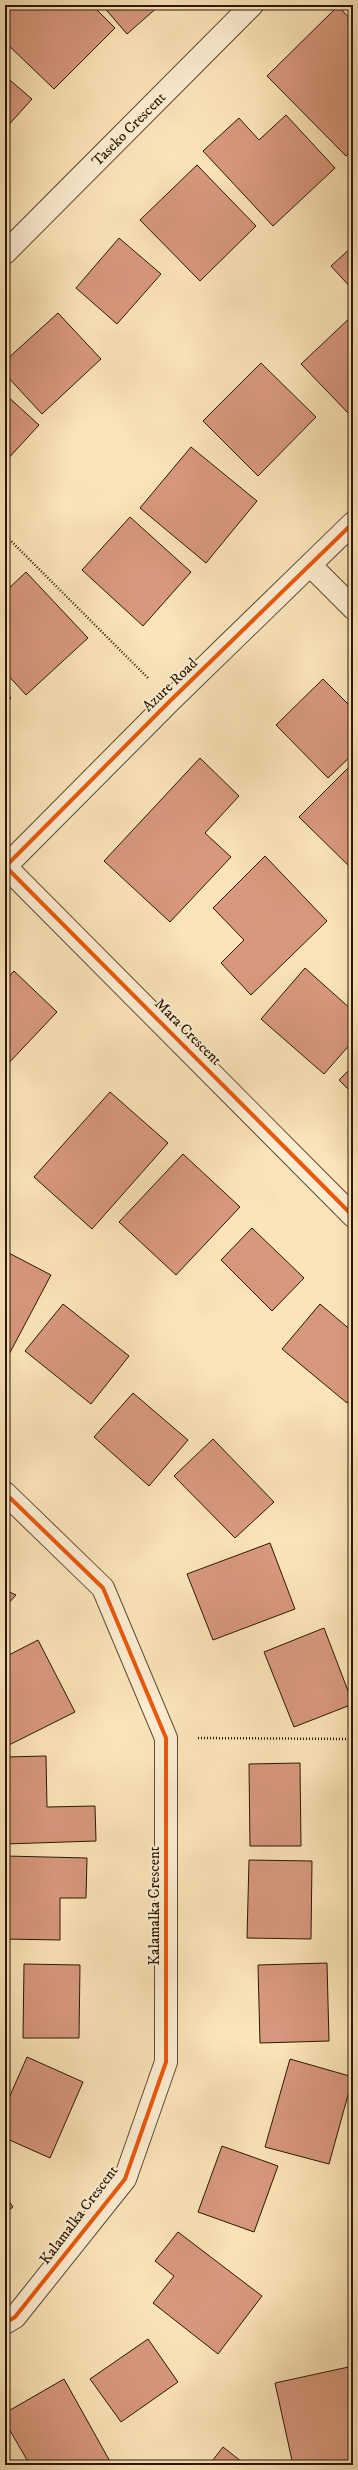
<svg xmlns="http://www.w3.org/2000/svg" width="358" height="2470" font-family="'IM FELL DW Pica',serif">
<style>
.building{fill:#d8987d;stroke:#291801}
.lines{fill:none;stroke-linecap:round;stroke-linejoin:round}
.street-casing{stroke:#5e4b2f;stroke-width:24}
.path{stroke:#291801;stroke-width:2.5;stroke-dasharray:1 2;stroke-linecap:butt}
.street{stroke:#fcedd1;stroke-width:22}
.cycleway-casing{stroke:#fcedd1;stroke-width:6}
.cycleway{stroke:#e8590c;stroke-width:4}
.labels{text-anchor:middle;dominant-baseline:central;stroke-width:4;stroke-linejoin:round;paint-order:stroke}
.street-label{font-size:15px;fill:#291801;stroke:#fcedd1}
</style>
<rect width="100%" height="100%" fill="#fbe4b8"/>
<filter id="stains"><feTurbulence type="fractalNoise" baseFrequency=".005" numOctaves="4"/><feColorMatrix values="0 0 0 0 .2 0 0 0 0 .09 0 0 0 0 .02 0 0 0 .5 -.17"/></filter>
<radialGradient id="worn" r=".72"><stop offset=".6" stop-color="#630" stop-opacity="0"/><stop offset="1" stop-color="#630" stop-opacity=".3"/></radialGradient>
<g class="building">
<path d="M7 5H92L115 28 54 89 5 42V7Z"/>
<path d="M102 5H160L127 34Z"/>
<path d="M338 6 353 22V149L346 156 267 76Z"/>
<path d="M5 76 32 99 5 129Z"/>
<path d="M286 115 335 168 273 226 203 151 239 118 259 140Z"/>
<path d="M197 165 256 226 200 281 140 220Z"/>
<path d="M119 238 161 274 117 324 76 288Z"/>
<path d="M353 246V290L331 266Z"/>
<path d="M58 313 101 359 42 414 5 374V361Z"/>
<path d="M353 315V410L349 414 301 364Z"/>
<path d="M261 363 316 417 258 476 203 421Z"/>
<path d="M5 394 39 425 5 462Z"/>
<path d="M191 447 257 501 206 563 140 508Z"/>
<path d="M130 517 191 572 143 626 82 570Z"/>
<path d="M26 572 88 638 26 695 5 672V592Z"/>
<path d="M323 679 353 709V754L328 778 276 725Z"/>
<path d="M5 691 11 698 5 703Z"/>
<path d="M200 758 239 796 205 833 231 857 170 922 104 861Z"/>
<path d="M353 763V870L299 817Z"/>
<path d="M265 856 327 921 251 995 221 963 244 940 213 908Z"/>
<path d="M305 968 353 1011V1041L324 1074 261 1019Z"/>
<path d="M14 971 57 1012 5 1067V981Z"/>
<path d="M353 1066V1094L339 1080Z"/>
<path d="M110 1092 168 1143 92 1229 34 1177Z"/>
<path d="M183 1154 240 1207 176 1275 119 1222Z"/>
<path d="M252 1228 304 1278 272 1311 221 1260Z"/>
<path d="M5 1251 51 1275 5 1362Z"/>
<path d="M63 1304 129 1356 91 1404 25 1351Z"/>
<path d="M320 1304 353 1332V1395L347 1403 282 1349Z"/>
<path d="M133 1393 188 1440 149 1486 94 1437Z"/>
<path d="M213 1439 274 1502 235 1538 174 1476Z"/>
<path d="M270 1543 295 1609 213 1640 187 1574Z"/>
<path d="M5 1590 16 1595 5 1607Z"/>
<path d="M324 1628 353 1704 294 1727 264 1652Z"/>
<path d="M38 1640 75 1712 5 1747V1657Z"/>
<path d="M46 1756 47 1807 95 1806 96 1841 5 1844V1757Z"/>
<path d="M300 1763 301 1846H250L249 1764Z"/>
<path d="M5 1856 87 1858 86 1898H60V1940L5 1939Z"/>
<path d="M249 1860 312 1861 311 1939 247 1938Z"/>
<path d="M327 1963 329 2041 260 2043 258 1965Z"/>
<path d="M24 1964 80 1965 79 2038H23Z"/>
<path d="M27 2057 83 2082 50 2158 5 2138V2107Z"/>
<path d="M290 2059 353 2077 329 2164 265 2147Z"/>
<path d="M222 2146 278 2166 254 2232 198 2212Z"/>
<path d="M5 2196 13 2207 5 2213Z"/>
<path d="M178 2232 262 2296 218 2354 153 2303 174 2276 155 2261Z"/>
<path d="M148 2339 178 2382 121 2422 90 2379Z"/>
<path d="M353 2366V2460L339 2463 340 2465H293L275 2383Z"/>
<path d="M64 2379 112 2465H30L5 2422V2413Z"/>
<path d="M223 2447 246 2465H209Z"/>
</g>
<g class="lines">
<defs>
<g id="street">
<path id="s1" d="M5 253 252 5"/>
<path d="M311 566 353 608"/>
<path d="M5 866 353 1216"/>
<path d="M5 867 170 701 353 523"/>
<path d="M5 1493 103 1588 166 1738V2062L125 2179 15 2317 5 2323"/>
</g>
</defs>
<use href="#street" class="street-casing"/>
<g class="path">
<path d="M5 535 149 679"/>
<path d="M198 1738 353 1739"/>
</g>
<use href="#street" class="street"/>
<defs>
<g id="cycleway">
<path d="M5 866 353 1216"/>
<path d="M5 867 170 701 353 523"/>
<path d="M5 1493 103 1588 166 1738V2062L125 2179 15 2317 5 2323"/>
</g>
</defs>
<use href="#cycleway" class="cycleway-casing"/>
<use href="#cycleway" class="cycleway"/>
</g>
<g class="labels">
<g class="street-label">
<text stroke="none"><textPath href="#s1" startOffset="175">Taseko Crescent</textPath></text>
<text transform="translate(170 685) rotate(-44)">Azure Road</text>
<text transform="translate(188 1032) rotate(45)">Mara Crescent</text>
<text transform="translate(154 1906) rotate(-90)">Kalamalka Crescent</text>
<text transform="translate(79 2215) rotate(-53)">Kalamalka Crescent</text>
</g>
</g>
<rect width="358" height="2470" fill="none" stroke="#fbe4b8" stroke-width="20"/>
<rect x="6" y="6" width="346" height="2458" fill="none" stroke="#291801" stroke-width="2"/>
<rect x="10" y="10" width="338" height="2450" fill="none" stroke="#291801"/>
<rect width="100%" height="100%" filter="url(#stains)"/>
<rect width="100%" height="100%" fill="url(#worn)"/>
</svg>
